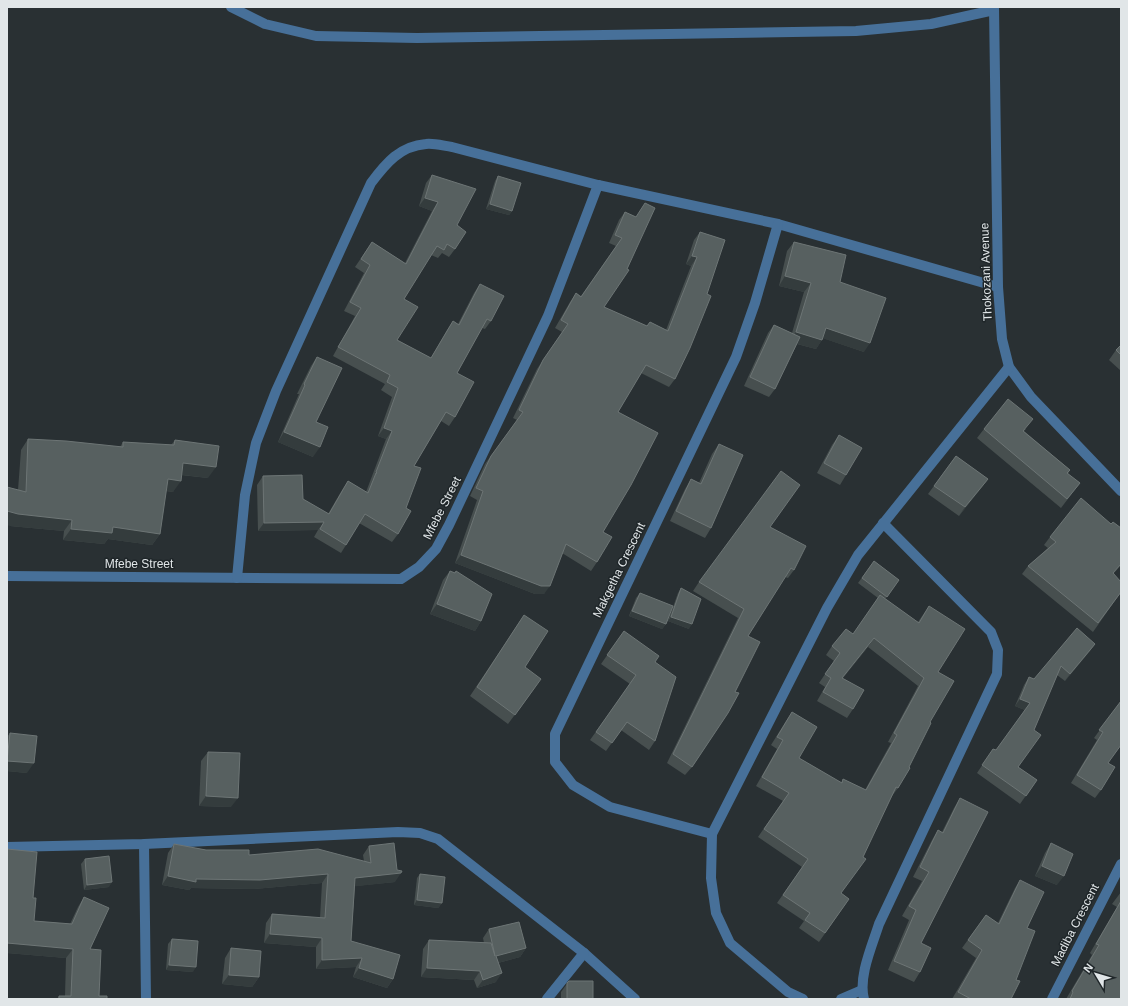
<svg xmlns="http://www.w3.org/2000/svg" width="1128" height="1006" font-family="Helvetica,sans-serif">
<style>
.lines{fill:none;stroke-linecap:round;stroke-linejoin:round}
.minor{stroke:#477099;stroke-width:10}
.wall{fill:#474f4f}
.shaded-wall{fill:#343c3d}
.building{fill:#576060;stroke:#6d7575}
.labels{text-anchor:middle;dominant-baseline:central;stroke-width:3;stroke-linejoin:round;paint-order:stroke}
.street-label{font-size:12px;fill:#e1e6e8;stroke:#1f2629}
</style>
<rect width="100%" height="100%" fill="#293033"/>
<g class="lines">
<g class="minor">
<path d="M231 7 265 24 316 36 417 38 856 31 931 24 994 10"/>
<path d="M994 7 998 287 1002 339 1009 367 1031 397 1121 491"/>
<path d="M7 576 401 579 419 567 436 549 449 525 548 316 598 185"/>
<path d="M237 578 245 495 256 443 276 391 371 183C386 163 400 146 426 144 434 143 444 146 452 147L598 185 778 224 998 287"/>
<path d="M712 834 610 807 573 785 555 762V734L736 357 755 303 778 224"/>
<path d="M144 844 146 999"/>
<path d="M7 847 144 844 398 832 420 833 438 839 584 953 635 999"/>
<path d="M547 999 584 953"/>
<path d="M803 999 788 992 730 943 716 913 711 878 712 834 827 608 858 555 1009 367"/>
<path d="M841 999 862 990"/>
<path d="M864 999C858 977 872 946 879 924L997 674 998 650 991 632 883 523"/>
<path d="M1052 999 1121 864"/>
</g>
</g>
<g class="wall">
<path d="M432 175 457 225 455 249 449 257 442 253 438 258 431 255 404 299 397 340 431 358 447 330 453 321 458 324 474 293 480 284 491 321 485 329 482 328 457 373 455 417 449 426 441 421 414 466 406 508 398 534 392 542 359 523 346 545 341 553 314 537 318 530 258 531 257 485 263 476 328 514 342 490 348 481 366 492 386 439 378 436 392 397 381 390 385 384 333 356 355 316 344 311 364 273 355 267 372 242 405 263 432 211 419 206 426 183Z"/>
<path d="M498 176 512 211 509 215 486 209 495 181Z"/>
<path d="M625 212 636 217 604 307 647 326 650 322 666 330 691 266 686 264 694 240 700 232 725 240 675 379 669 387 641 373 618 412 603 532 597 562 591 571 562 553 544 594H535L455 563 477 500 470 496 485 464 517 420 513 418 537 369 562 332 555 328 570 302 576 293 581 296 616 246 609 243 619 220Z"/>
<path d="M794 242 840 282 864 352 823 338 816 349 797 344 775 389 769 397 744 386 768 333 774 325 792 333 804 292 779 286 787 251Z"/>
<path d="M1121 345V371L1109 360 1116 350Z"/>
<path d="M317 357 316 422 313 457 278 442 299 394H297L311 366Z"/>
<path d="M984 429H1026L1024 431 1070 470 1068 474 1080 483 1061 508 977 438Z"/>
<path d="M839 435 846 475 840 485 817 473 832 445Z"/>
<path d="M28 439 120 447 123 442 171 445 175 440 208 478 181 475 173 492 166 491 160 534 152 545 108 539 104 544 63 540 64 531 10 526 18 490 21 450Z"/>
<path d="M719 444 711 528 705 538 670 521 685 489 691 479 699 483 712 454Z"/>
<path d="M956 456 988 479 982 487 959 516 928 494Z"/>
<path d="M770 527 794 570 788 578 785 577 748 636 735 692 692 767 685 775 667 763 738 618 693 591 699 582Z"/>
<path d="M1050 537 1121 565 1114 573 1121 592 1093 632 1022 574 1028 566 1048 548 1044 545Z"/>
<path d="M874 561 899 580 885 599 918 622 929 606 938 672 930 722 898 788 892 796 841 893 849 899 819 942 799 928 804 921 777 903 802 867 758 837 783 801 756 786 777 749 771 745 786 721 792 712 799 758 841 783 843 779 865 790 891 743 888 742 918 686 868 647 843 678 853 709 847 718 817 701 825 687 819 683 834 661 826 655 832 646 853 634 878 598 858 583Z"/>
<path d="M450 571 454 573 456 571 481 621 475 631 430 614 443 580Z"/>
<path d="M681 588 689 629 668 621 678 593Z"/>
<path d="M640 593 666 624 662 629 629 616 636 598Z"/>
<path d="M524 615 525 667 534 689 508 724 470 696Z"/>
<path d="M624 631 655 662V741L649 750 621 730 606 751 590 740 630 684 601 664Z"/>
<path d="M1095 644 1090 651 1065 681 1057 675 1018 767 1037 780 1020 804 977 773 993 749 996 750 1025 710 1015 706 1024 685 1029 677 1034 679Z"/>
<path d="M1121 701 1108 763 1101 790 1095 798 1071 783 1097 740 1094 738Z"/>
<path d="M10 733 27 773 7 771V737Z"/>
<path d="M208 752 231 807 199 806 201 761Z"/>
<path d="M960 798 921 943 920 972 914 982 888 970 909 920 902 916 922 881 913 877 932 840 938 830 942 832 954 808Z"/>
<path d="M1051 843 1057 885 1035 876 1045 853Z"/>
<path d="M174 844 206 850 249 855 364 861 363 855 369 846 395 882 355 886 351 941 393 979 387 988 353 977 356 967 316 969V947L264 943 266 923 272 914 320 918 322 883 254 889 191 888 189 890 162 885 168 853Z"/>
<path d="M7 849 33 898 34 921 70 924 78 907 84 897 90 949 99 996 107 999H57L59 996H65L66 958 7 953Z"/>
<path d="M85 859 109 887 84 890 81 864Z"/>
<path d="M420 874 442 903 438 908 414 905 417 878Z"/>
<path d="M1020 880 1027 928 1016 980 1011 999H952L976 958 962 948 986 915 998 923 1015 888Z"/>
<path d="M1121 892V999H1066L1092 955 1090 953 1117 907 1112 904Z"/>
<path d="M489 929 526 948 520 957 498 963 496 982 477 988 474 980 421 977 423 949 429 940 484 943 483 938Z"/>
<path d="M172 939 193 972 166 970 168 944Z"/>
<path d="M231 948 259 977 252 987 222 984 225 958Z"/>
<path d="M569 981 593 999H561V992Z"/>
</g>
<g class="shaded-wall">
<path d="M425 198 438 202 432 211 419 206Z"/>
<path d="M490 204 512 211 509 215 486 209Z"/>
<path d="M692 256 697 257 691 266 686 264Z"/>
<path d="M785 276 811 283 804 292 779 286Z"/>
<path d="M826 328 870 343 864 352 819 337Z"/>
<path d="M796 332 822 340 816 349 790 342Z"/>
<path d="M384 428 392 431 386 439 378 436Z"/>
<path d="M284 432 320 447 313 457 278 442Z"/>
<path d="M183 463 216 467 208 478 175 474Z"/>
<path d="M168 479 181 481 173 492 160 490Z"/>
<path d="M988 479 982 487 959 516 965 507Z"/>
<path d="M7 511 72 520 64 531 10 526 7 525Z"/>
<path d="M324 522 318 530 258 531 264 523Z"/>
<path d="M113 527 160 534 152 545 108 539 104 544 63 540 71 529Z"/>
<path d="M461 555 550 586 544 594H535L455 563Z"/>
<path d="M1121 564V565L1108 581 1113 573Z"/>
<path d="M437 604 481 621 475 631 430 614Z"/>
<path d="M632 611 666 624 662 629 629 616Z"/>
<path d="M671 617 692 624 689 629 668 621Z"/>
<path d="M874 638 868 647 836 686 842 678Z"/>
<path d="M1095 644 1090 651 1065 681 1070 674Z"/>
<path d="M1020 699 1030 703 1025 710 1015 706Z"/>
<path d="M7 761 34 763 27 773 7 771Z"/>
<path d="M206 796 238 798 231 807 199 806Z"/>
<path d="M1042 866 1064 876 1057 885 1035 876Z"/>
<path d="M401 873 395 882 349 887 355 878Z"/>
<path d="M328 874 322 883 254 889 191 888 189 890 162 885 168 876 196 879Z"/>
<path d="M112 882 109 887 84 890 87 885Z"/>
<path d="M417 900 442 903 438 908 414 905Z"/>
<path d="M270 934 322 938 316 947 264 943Z"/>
<path d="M7 943 73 949 66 958 7 953Z"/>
<path d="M526 948 520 957 490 965 496 956Z"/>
<path d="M362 958 356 967 316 969 322 960Z"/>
<path d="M169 965 196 967 193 972 166 970Z"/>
<path d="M359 968 393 979 387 988 353 977Z"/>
<path d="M427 968 480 971 474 980 421 977Z"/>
<path d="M502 973 496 982 477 988 483 980Z"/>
<path d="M229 975 259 977 252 987 222 984Z"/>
</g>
<g class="building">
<path d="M432 175 476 189 457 225 466 232 455 249 447 244 444 250 437 246 404 299 418 307 397 340 431 358 453 321 459 325 480 284 504 296 491 321 487 319 457 373 474 382 455 417 446 412 414 466 421 468 406 508 411 511 398 534 365 514 346 545 320 529 324 522 264 523 263 476 302 475 303 499 329 514 348 481 368 493 376 473H377L376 472 392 431 384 428 398 388 387 382 390 375 338 347 361 308 350 302 370 265 361 259 372 242 406 264 438 202 425 198Z"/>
<path d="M498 176 521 183 512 211 490 204Z"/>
<path d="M645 203 655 208 627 269 629 270 604 307 647 326 650 322 668 331 697 257 692 256 700 232 725 240 707 294 711 296 690 348 675 379 646 365 618 412 658 433 631 485 603 532 612 537 597 562 566 544 550 586H541L461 555 483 491 476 488 491 456 523 412 519 410 543 360 568 324 561 320 576 293 581 297 622 238 615 235 625 212 636 217Z"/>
<path d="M794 242 846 255 840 282 886 298 870 343 826 328 822 340 796 332 811 283 785 276Z"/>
<path d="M774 325 800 337 775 389 750 377Z"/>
<path d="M1121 345V355L1116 350Z"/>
<path d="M317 357 342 368 316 422 328 427 320 447 284 432 305 385 304 384Z"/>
<path d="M1008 399 1033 419 1023 431 1070 470 1067 473 1080 483 1067 499 984 429Z"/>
<path d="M839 435 862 448 846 475 824 463Z"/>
<path d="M28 439 66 441 123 447V442L174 445 175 440 219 446 216 467 183 463 181 481 168 479 160 534 113 527 112 533 71 529 72 520 18 514 7 511V487L26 492Z"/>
<path d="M719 444 743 455 711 528 676 511 691 479 701 484Z"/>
<path d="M956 456 988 479 965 507 934 486Z"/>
<path d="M781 471 800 485 770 527 806 546 794 570 791 568 748 636 760 642 735 692 739 693 728 713 692 767 673 754 744 609 699 582Z"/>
<path d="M1081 498 1111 524 1113 522 1121 528V564L1113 573 1121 582V592L1098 623 1028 566 1056 542 1050 537Z"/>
<path d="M874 561 899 580 887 597 862 578Z"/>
<path d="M450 571 455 573 456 571 492 594 481 621 437 604Z"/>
<path d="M681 588 701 599 692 624 671 617Z"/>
<path d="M640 593 673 606 666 624 632 611Z"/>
<path d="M880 595 919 623 929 606 965 629 938 672 954 681 930 722 931 723 909 767 910 768 898 788 896 787 863 857 866 859 841 893 849 899 825 933 805 920 810 913 783 895 808 859 764 829 789 793 762 777 783 740 777 737 792 712 817 727 799 758 842 783 843 779 866 790 897 735 894 733 924 678 874 638 842 678 864 690 853 709 823 692 831 678 825 674 840 653 832 646 846 629 853 634Z"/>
<path d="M524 615 548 631 525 667 541 679 515 715 477 687Z"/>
<path d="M1077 628 1095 644 1070 674 1061 666 1034 730 1041 735 1018 767 1037 780 1026 796 982 765 993 749 996 750 1030 703 1020 699 1029 677 1034 679Z"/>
<path d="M624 631 659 656 655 662 676 677 655 741 627 722 612 743 596 732 636 675 607 655Z"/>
<path d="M1121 701V745L1108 763 1115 767 1101 790 1077 775 1103 732 1099 730Z"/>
<path d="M10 733 37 736 34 763 7 761Z"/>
<path d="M208 752 240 753 238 798 206 796Z"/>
<path d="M960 798 988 812 921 943 931 948 920 972 894 961 916 910 909 906 929 872 920 867 938 830 943 833Z"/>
<path d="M394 843 397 870 402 871 401 873 355 878 351 941 400 955 393 979 359 968 362 958 322 960V938L270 934 272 914 325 918 328 874 260 880 196 879V882L168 876 174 844 206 850H249V855L318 849 371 863 369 846Z"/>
<path d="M1051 843 1073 854 1064 876 1042 866Z"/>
<path d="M7 849 37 852 33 898H36L34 921 72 924 84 897 109 908 90 949 101 950 99 996H107V999H59V996H71L73 949 7 943Z"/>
<path d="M109 856 112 882 87 885 85 859Z"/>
<path d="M420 874 445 877 442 903 417 900Z"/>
<path d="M1020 880 1044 892 1027 928 1035 931 1016 980 1020 981 1011 999H971L958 992 982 950 968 940 986 915 999 924Z"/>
<path d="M1121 901V999H1070L1073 992 1072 991 1099 945 1096 944Z"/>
<path d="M519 922 526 948 496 956 502 973 483 980 480 971 427 968 429 940 491 943 495 956 489 929Z"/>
<path d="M172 939 198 941 196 967 169 965Z"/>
<path d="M231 948 261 951 259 977 229 975Z"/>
<path d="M569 981H593V999H567V983Z"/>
</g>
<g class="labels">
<g class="street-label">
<text transform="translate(986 272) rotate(-92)">Thokozani Avenue</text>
<text transform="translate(442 508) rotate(-63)">Mfebe Street</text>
<text x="139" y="564">Mfebe Street</text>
<text transform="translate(619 570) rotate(-64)">Makgetha Crescent</text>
<text transform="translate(1075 925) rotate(-63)">Madiba Crescent</text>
</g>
</g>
<rect width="1128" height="1006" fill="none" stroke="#e1e6e8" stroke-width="16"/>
<g transform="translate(1096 974) rotate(308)" stroke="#1f2629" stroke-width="3" paint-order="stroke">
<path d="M0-3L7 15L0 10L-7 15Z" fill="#e1e6e8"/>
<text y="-6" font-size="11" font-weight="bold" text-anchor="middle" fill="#e1e6e8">N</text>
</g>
</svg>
